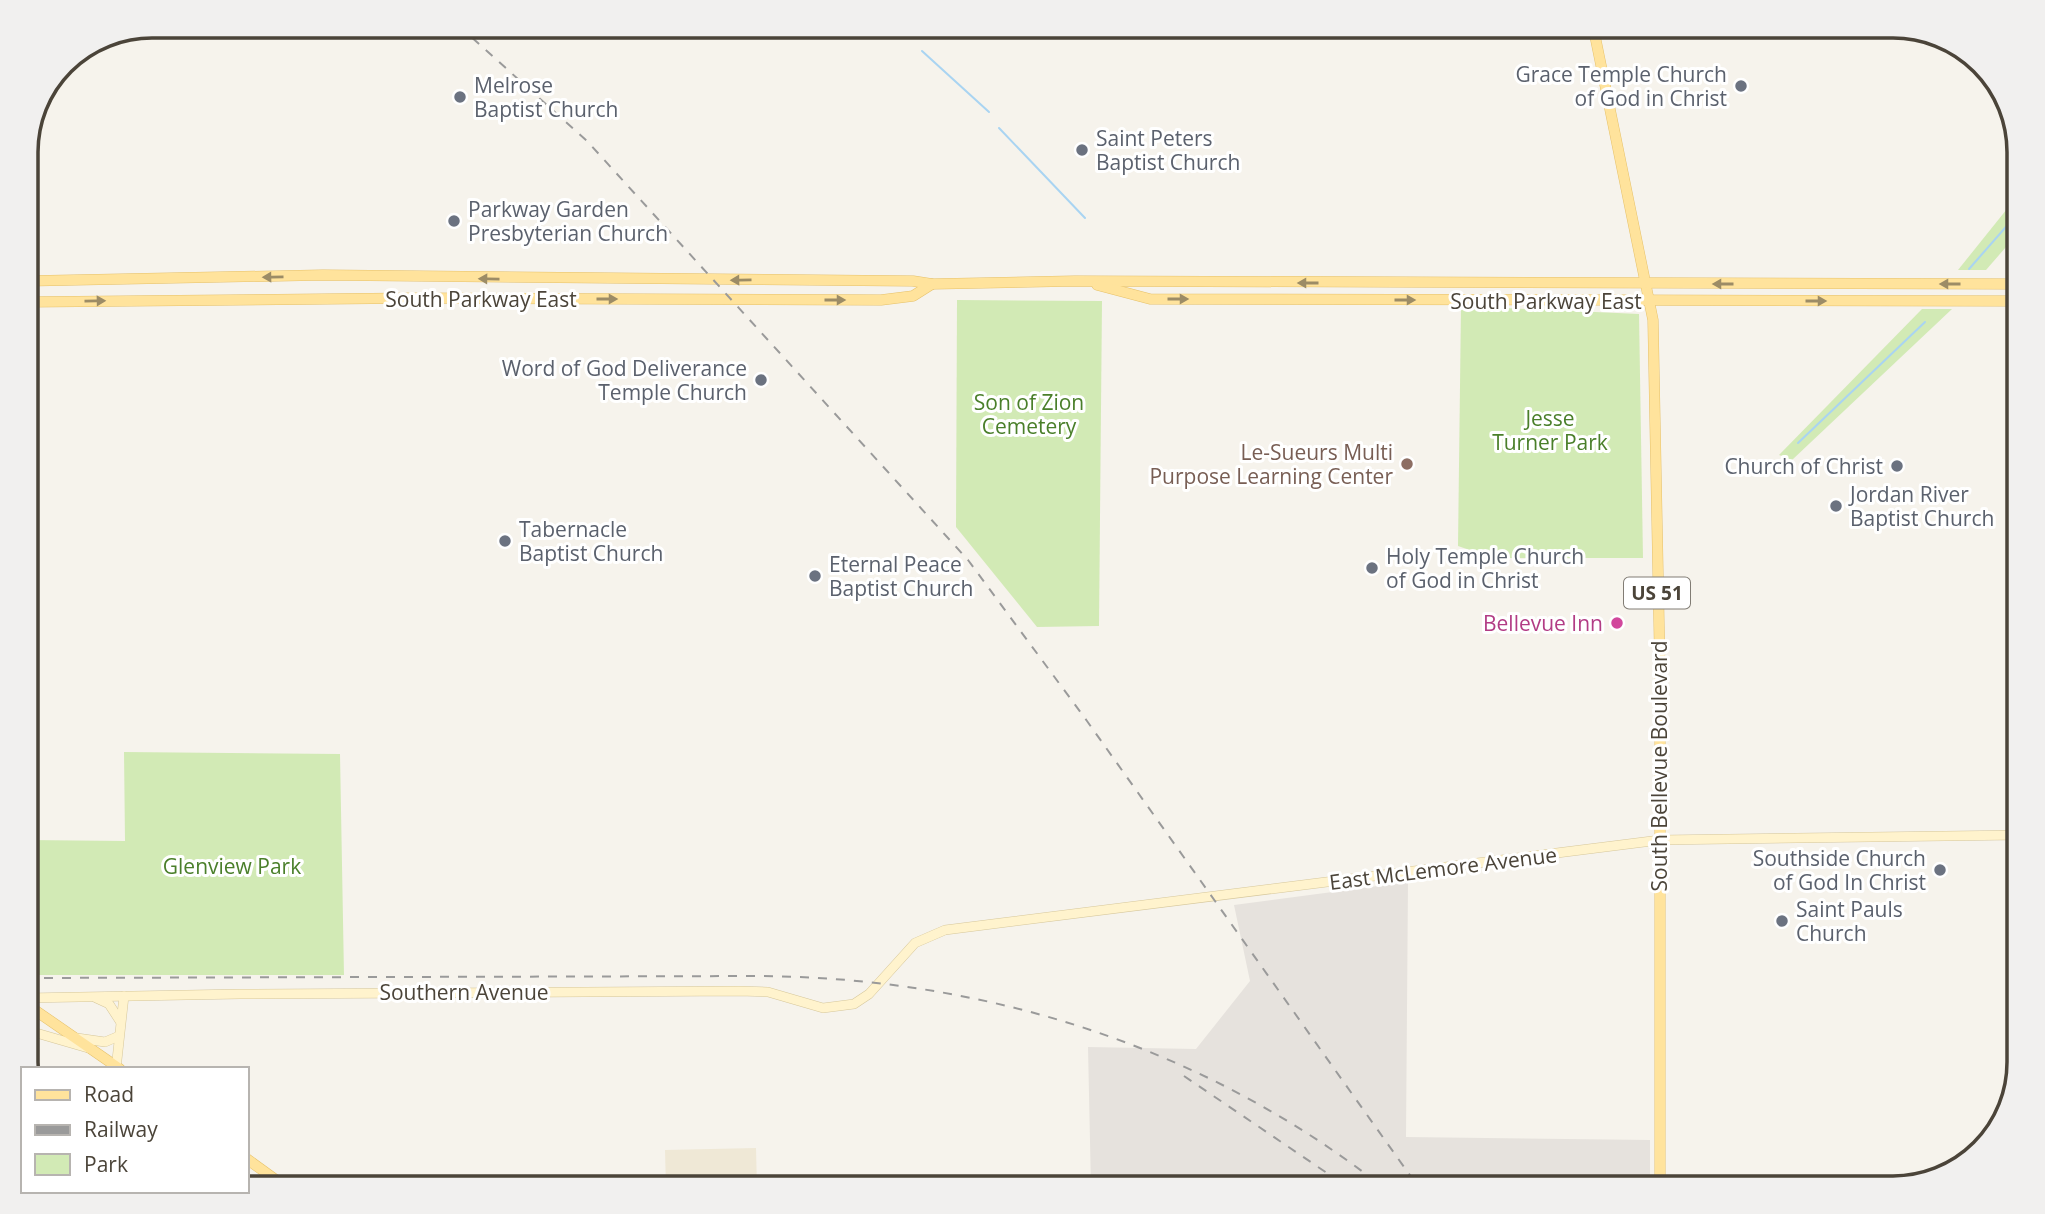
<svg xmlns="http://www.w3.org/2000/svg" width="2045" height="1214" font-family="'Open Sans',sans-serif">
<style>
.industrial{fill:#e6e2dd}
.education{fill:#efe8d6}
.green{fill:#d2eab5}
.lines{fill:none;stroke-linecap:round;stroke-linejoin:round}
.stream{stroke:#a9d4f2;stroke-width:2}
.secondary-casing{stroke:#d6c79b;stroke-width:10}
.primary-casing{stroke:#e6c16a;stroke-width:11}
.secondary{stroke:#fff3cd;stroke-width:9}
.primary{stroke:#ffe39c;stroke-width:10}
.rail{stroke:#9a9a9a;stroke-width:2;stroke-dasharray:9 9;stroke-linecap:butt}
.oneway{fill:#9c8c66}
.worship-dot{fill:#6b7280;stroke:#fff;stroke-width:2.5}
.education-dot{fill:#8d6e63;stroke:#fff;stroke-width:2.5}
.hotel-dot{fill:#d1479c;stroke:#fff;stroke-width:2.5}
.labels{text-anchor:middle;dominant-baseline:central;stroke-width:6;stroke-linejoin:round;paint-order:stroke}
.shield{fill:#fff;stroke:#817c74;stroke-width:2}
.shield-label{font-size:19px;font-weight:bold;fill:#4b4439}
.worship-label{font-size:21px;fill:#5b616d;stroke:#fff;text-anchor:start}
.street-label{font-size:21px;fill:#4b4439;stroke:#fff}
.park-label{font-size:21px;fill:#4a7f2a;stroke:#fff}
.education-label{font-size:21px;fill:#785e54;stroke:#fff;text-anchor:end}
.hotel-label{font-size:21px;fill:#b23c85;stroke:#fff;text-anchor:end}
.rim{fill:none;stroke:#4b4439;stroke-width:3.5}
</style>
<rect width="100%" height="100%" fill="#f6f3ec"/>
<path class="industrial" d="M1408 882 1406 1137 1650 1140V1188H1091L1088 1047 1196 1049 1250 981 1234 905Z"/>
<g class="education">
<rect x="1114" y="26" width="260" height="6"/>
<path d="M756 1148 757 1188H666L665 1150Z"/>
</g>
<g class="green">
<path d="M2019 194V232L1986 270H1958Z"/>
<path d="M957 300 1102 301 1099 626 1037 627 956 527Z"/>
<path d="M1461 306 1639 314 1643 558H1493L1458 546Z"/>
<path d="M1922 309H1952L1792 460 1779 455Z"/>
<path d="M124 752 340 754 344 975H27V840L125 841Z"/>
</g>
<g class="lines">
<g class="stream">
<path d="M922 51 989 112"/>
<path d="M999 128 1085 218"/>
<path d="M1969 269 2019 212"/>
<path d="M1798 443 1925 322"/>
</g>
<defs>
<g id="secondary">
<path d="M26 998 240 994 739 991 768 992 823 1008 854 1004 869 994 915 943 945 930 1660 840 2019 835"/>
<path d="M96 998 109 1004 120 1021"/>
<path d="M26 1030 88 1048"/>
<path d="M77 1038 105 1042 119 1036"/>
<path d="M116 1069 124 996"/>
</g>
<g id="primary">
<path d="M1593 26 1653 320 1660 673V1188"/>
<path d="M26 281 323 275 913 281 932 284 1075 281 2019 284"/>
<path d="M1097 285 1150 299 2019 301"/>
<path d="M26 302 418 298 881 300 913 296 932 284"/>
<path d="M26 1004 120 1069"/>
<path d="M247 1159 287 1188"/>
</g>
</defs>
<use href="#secondary" class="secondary-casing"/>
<use href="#primary" class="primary-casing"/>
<use href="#secondary" class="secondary"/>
<use href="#primary" class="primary"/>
<g class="rail">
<path d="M459 26 587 141 968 560 1087 721 1419 1188"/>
<path d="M26 978 761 976C987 978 1205 1047 1384 1188"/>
<path d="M1184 1076 1349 1188"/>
</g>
</g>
<defs><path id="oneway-solid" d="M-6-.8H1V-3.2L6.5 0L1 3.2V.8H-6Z" transform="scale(1.75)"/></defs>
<g class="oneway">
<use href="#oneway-solid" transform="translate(273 277) rotate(179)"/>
<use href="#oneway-solid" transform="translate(489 279) rotate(-179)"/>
<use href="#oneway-solid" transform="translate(741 280) rotate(179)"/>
<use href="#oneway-solid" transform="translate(1308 283) rotate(180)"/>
<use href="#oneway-solid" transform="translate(1723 284) rotate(180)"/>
<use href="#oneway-solid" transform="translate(1950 284) rotate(180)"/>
<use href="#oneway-solid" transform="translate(607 299)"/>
<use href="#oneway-solid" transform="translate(1178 299)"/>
<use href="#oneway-solid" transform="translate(835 300)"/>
<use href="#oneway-solid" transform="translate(1405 300)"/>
<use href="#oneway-solid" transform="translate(95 301) rotate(-1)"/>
<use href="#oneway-solid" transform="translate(1816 301)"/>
</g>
<g class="worship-dot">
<circle cx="1741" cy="86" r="7"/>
<circle cx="460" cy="97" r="7"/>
<circle cx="1082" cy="150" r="7"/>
<circle cx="454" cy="221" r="7"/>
<circle cx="761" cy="380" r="7"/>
<circle cx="1897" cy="466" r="7"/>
<circle cx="1836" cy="506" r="7"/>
<circle cx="505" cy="541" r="7"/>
<circle cx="1372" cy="568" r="7"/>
<circle cx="815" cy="576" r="7"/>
<circle cx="1940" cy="870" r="7"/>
<circle cx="1782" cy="921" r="7"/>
</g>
<circle class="education-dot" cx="1407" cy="464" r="7"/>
<circle class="hotel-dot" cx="1617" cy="623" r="7"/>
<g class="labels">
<rect class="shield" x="1624" y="577.5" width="66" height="31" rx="5"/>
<g class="shield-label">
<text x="1657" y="593">US 51</text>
</g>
<g class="worship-label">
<text x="1727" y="74" text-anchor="end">Grace Temple Church<tspan x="1727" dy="24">of God in Christ</tspan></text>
<text x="474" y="85">Melrose<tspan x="474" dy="24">Baptist Church</tspan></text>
<text x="1096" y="138">Saint Peters<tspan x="1096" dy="24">Baptist Church</tspan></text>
<text x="468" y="209">Parkway Garden<tspan x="468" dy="24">Presbyterian Church</tspan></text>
<text x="747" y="368" text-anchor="end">Word of God Deliverance<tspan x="747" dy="24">Temple Church</tspan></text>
<text x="1883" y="466" text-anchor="end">Church of Christ</text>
<text x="1850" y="494">Jordan River<tspan x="1850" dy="24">Baptist Church</tspan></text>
<text x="519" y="529">Tabernacle<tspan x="519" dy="24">Baptist Church</tspan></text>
<text x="1386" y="556">Holy Temple Church<tspan x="1386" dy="24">of God in Christ</tspan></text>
<text x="829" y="564">Eternal Peace<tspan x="829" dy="24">Baptist Church</tspan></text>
<text x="1926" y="858" text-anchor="end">Southside Church<tspan x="1926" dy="24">of God In Christ</tspan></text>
<text x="1796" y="909">Saint Pauls<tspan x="1796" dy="24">Church</tspan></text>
</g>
<g class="street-label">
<text x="481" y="299">South Parkway East</text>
<text x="1546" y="301">South Parkway East</text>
<text transform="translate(1659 766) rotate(-90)">South Bellevue Boulevard</text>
<text transform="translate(1443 868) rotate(-7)">East McLemore Avenue</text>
<text x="464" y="992">Southern Avenue</text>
</g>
<g class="park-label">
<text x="1029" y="402">Son of Zion<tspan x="1029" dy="24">Cemetery</tspan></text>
<text x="1550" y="418">Jesse<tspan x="1550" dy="24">Turner Park</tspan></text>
<text x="232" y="866">Glenview Park</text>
</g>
<g class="education-label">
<text x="1393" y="452">Le-Sueurs Multi<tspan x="1393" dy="24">Purpose Learning Center</tspan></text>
</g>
<g class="hotel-label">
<text x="1603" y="623">Bellevue Inn</text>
</g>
</g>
<path d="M0 0H2045V1214H0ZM152 38H1893A114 114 0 0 1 2007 152V1062A114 114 0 0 1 1893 1176H152A114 114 0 0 1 38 1062V152A114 114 0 0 1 152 38Z" fill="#f1f0ef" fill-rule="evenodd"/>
<path class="rim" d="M152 38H1893A114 114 0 0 1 2007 152V1062A114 114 0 0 1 1893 1176H152A114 114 0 0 1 38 1062V152A114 114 0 0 1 152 38Z"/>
<rect x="21" y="1067" width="228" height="126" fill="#ffffff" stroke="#b7b4b0" stroke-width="2"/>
<rect x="35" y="1090" width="35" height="10" fill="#ffe39c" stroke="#b7b4b0" stroke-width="2"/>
<text x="84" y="1102" font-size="21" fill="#4b4439">Road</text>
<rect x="35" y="1125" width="35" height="10" fill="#9a9a9a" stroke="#b7b4b0" stroke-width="2"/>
<text x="84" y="1137" font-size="21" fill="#4b4439">Railway</text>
<rect x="35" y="1154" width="35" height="21" fill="#d2eab5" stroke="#b7b4b0" stroke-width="2"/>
<text x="84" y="1172" font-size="21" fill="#4b4439">Park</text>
</svg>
